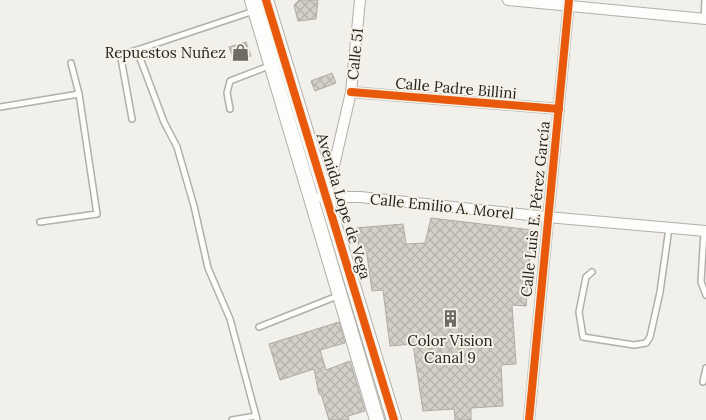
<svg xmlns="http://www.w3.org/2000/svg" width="706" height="420" font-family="Lora,serif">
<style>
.building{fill:url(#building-cross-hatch);stroke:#adaba7}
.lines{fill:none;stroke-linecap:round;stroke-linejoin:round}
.lane-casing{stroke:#b1afab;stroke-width:8}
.street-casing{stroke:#b1afab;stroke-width:12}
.secondary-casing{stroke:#b1afab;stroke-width:16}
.lane{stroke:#fdfdfc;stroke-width:5}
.street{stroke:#fdfdfc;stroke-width:10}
.secondary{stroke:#fdfdfc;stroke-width:14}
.cycleway-casing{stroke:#f6f1e7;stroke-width:11}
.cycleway{stroke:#e8590c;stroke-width:8}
.labels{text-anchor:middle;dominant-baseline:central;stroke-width:4;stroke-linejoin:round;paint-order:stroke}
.poi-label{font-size:15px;fill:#24231f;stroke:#f6f1e7;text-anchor:end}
.street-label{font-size:15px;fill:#24231f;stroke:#f6f1e7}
</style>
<defs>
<pattern id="building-cross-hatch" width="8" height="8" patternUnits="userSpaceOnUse" patternTransform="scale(1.25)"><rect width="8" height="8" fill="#d4d0c7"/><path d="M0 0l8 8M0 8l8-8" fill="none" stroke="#b6b2aa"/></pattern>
</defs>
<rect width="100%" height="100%" fill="#f2f0ea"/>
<g class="building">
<path d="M299 0H318L316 19 298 21 294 5Z"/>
<path d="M246 42 251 56 234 61 229 47Z"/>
<path d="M332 73 336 83 315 91 311 81Z"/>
<path d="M431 218 532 230 526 306 512 305 516 364 501 365 503 406 471 408V420H455L454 409 423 411 413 344 390 346 383 290 372 291 367 255 360 256 356 228 403 224 406 244 425 243Z"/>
<path d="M339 322 345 343 320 350 326 370 350 361 365 411 348 416 349 420H329L321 394H319L314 369 280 380 269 344Z"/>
</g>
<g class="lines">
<defs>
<g id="lane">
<path d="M254 11 137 50 164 122 177 147 194 206 208 268 230 319 256 416"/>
<path d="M704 19 705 0"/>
<path d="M71 63 79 94"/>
<path d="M0 107 79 94 97 214 40 222"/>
<path d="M230 109 227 93 230 81 269 66"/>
<path d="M132 119 121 58 123 54 137 50"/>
<path d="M704 231 701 282 706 295"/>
<path d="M592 272 586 277 579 312 583 337 634 345 646 343 650 337 660 292 669 228"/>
<path d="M259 327 340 295"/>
<path d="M703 382 706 368"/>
<path d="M232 420 256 416 257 420"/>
</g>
<g id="street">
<path d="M508 0 706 19"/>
<path d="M351 92 559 109"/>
<path d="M327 196 351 92 360 0"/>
<path d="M321 197H360L547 217 706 231"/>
<path d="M529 420 569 0"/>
</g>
<g id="secondary">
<path d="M252 0 377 420"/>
<path d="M266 0 394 420"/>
</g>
</defs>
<use href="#lane" class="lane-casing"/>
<use href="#street" class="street-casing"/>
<use href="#secondary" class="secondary-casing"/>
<use href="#lane" class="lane"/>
<use href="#street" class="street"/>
<use href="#secondary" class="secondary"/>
<defs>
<g id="cycleway">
<path d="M266 0 394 420"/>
<path d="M351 92 559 109"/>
<path d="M529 420 569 0"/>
</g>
</defs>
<use href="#cycleway" class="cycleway-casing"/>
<use href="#cycleway" class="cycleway"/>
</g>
<defs>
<symbol id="shop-bare" viewBox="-9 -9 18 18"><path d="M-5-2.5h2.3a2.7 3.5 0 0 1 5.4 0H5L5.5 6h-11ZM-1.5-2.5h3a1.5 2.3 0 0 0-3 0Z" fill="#6c6b66" stroke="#f6f1e7" stroke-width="2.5" paint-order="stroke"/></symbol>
<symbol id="building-bare" viewBox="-9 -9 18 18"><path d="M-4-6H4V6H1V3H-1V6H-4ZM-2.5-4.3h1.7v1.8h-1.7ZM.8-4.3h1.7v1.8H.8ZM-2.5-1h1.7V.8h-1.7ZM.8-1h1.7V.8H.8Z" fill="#6c6b66" stroke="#f6f1e7" stroke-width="2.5" paint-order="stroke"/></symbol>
</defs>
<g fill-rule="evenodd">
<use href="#shop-bare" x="228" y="40" width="25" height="25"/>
<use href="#building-bare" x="438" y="306" width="25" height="25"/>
</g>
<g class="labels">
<g class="poi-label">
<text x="226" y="52">Repuestos Nuñez</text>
<text x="450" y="340" text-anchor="middle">Color Vision<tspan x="450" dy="17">Canal 9</tspan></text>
</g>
<g class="street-label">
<text transform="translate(355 54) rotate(-84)">Calle 51</text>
<text transform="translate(456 88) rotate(5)">Calle Padre Billini</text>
<text transform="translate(344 206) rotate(73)">Avenida Lope de Vega</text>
<text transform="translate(442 206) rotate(6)">Calle Emilio A. Morel</text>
<text transform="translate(535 209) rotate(-84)">Calle Luis E. Pérez García</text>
</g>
</g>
</svg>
